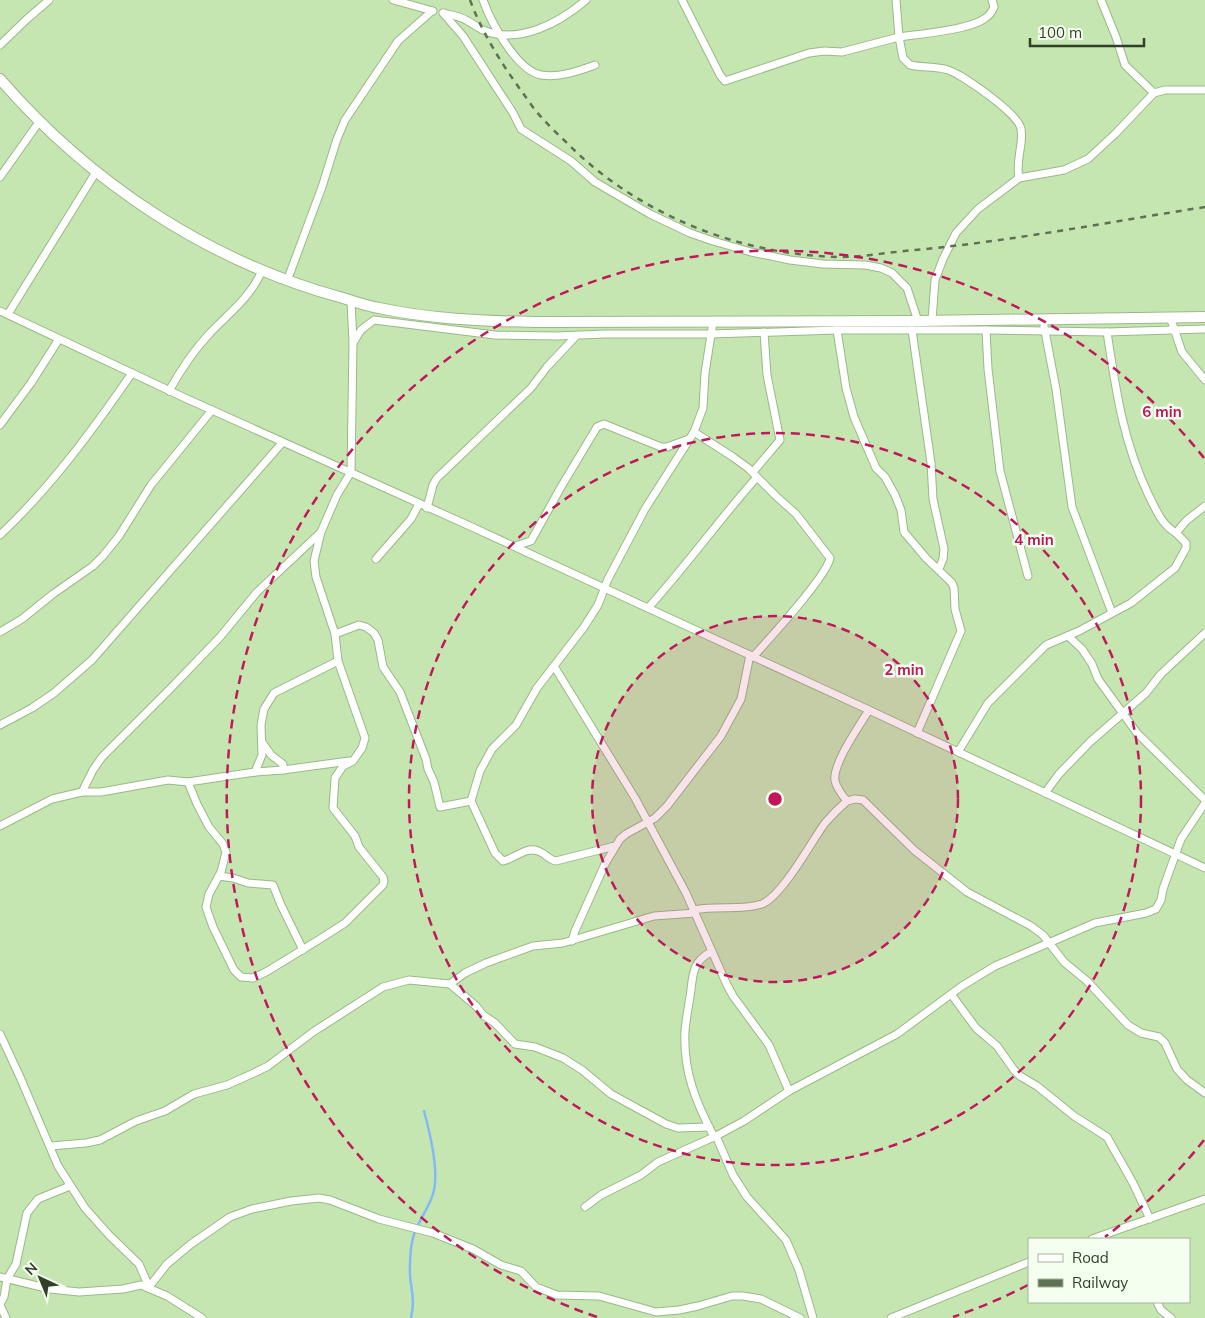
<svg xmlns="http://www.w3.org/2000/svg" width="1205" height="1318" font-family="Mulish,sans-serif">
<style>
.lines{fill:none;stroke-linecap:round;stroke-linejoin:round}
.stream{stroke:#84b9f9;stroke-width:2.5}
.minor-casing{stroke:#9ab987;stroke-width:9}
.primary-casing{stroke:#9ab987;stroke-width:12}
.minor{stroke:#fff;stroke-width:7}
.primary{stroke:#fff;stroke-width:10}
.rail{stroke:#5e7253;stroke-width:2.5;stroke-dasharray:6 6;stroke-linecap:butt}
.ring{fill:none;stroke:#c2185b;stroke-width:2.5;stroke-dasharray:9 6}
.centre{fill:#c2185b;stroke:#f5ffef;stroke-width:2.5}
.ring-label{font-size:15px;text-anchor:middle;font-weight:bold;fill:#c2185b;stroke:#f5ffef;stroke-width:5;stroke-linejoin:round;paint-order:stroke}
</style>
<rect width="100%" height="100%" fill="#c5e6b1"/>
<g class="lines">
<path class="stream" d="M411 1318C414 1304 413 1298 411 1284 409 1275 410 1252 412 1242 415 1224 428 1211 433 1194 440 1172 430 1133 424 1111"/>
<defs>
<g id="minor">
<path d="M393 0 433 11"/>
<path d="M483 0C491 22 516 70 541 75 559 78 579 71 595 65"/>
<path d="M682 0 720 75 725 81 809 53 824 51 842 52 899 37 903 58 910 65C923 68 935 66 948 70 963 75 1019 114 1021 129 1024 145 1015 160 1019 178"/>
<path d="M896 0 899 37C920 34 968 30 984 19 989 16 992 12 994 7L992 0"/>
<path d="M1101 0 1116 37 1125 65 1154 93"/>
<path d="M443 13 463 36 513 113 521 129 571 161 595 182 650 214 690 233 713 241 751 252 790 260 823 264 865 265 881 268 892 273 907 288 918 321"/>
<path d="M444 13C451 15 459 16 466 20 472 23 477 27 483 30 519 45 559 23 586 0"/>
<path d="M0 45 27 19 49 0"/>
<path d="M0 177 39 122"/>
<path d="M287 281 322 187 337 139 345 120 398 41 432 11"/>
<path d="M0 311 185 398 472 527 869 710 1205 868"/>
<path d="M8 314 96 172"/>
<path d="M1170 317 1182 352 1205 380"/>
<path d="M932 320 935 280 943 259 956 233 978 209 1019 178 1064 170 1088 159 1115 134 1154 93 1165 90H1205"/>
<path d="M1044 326 1056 389 1072 507 1112 613"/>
<path d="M837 330 846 388 854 417 876 468 885 477 895 495 901 510 904 532 926 558 952 583 954 588 955 609 961 631 917 733"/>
<path d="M912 330 931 463 933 499 944 549 943 559 939 569"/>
<path d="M986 330 988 369 1000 471 1028 576"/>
<path d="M1107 332C1116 391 1123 442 1149 496 1157 511 1161 524 1176 533L1186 521 1205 506"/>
<path d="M353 343 361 330 374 320 495 335 557 336 605 334H711L837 330H986L1107 332 1205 329"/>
<path d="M169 391C180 371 194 350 210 333 230 312 249 299 262 271"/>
<path d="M0 425 31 383 59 339"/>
<path d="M694 432 733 457 748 468 777 497 796 514 830 558C827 576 769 639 753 657"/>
<path d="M753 472 780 440 767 375 764 332"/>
<path d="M427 508 433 485 437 478 531 388 547 367 576 336"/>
<path d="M0 535C51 487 92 431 132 373"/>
<path d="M515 546 531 541 561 487 597 427 604 424 661 447H667L689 439"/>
<path d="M376 559 411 519 419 504"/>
<path d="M648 608C686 566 719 520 757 477"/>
<path d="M0 632 22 619 53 594 93 566 103 556 119 536 151 485 212 410"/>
<path d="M335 634 359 625 366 627 374 633 378 640 383 667 400 692 426 759 428 769 434 782 440 807 471 801"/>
<path d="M1068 636 1082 649 1092 664 1098 679 1137 733 1205 800"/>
<path d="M554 666 635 798 686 893 727 985 733 996 769 1045 789 1091"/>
<path d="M0 725 32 708 54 693 92 660 282 443"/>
<path d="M262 742 271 755 283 764V770"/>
<path d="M958 752 988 703 1046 645 1079 631 1131 603 1175 568 1186 548V543L1176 533"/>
<path d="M255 772 262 755 261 725 264 709 274 693 338 661"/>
<path d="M188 782 197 804 209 827 223 844 226 852 221 872 209 894 206 907 213 927 234 970 241 977 253 978 266 972 320 939 345 923 383 885 384 881 383 877 359 847 355 836 333 808 335 778 343 766 353 761 362 748 365 738 338 661 335 634 316 577 314 561 321 532 337 495 351 472 353 343 351 301"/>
<path d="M82 792H101L168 780 188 782 255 772 283 770 349 761"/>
<path d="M1045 793 1059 774 1090 742 1146 693 1161 674 1205 633"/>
<path d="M847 801 855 799 863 800 914 850 967 892 1031 926 1043 935 1064 962 1087 981 1128 1025 1141 1033 1159 1037 1165 1043 1177 1069 1187 1080 1205 1093"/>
<path d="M0 826 52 799 82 792 93 770 102 757 169 690 220 637 257 592 319 534"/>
<path d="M615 846 556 861C549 860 545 853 538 851 526 846 514 859 503 861L495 853 471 801 480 771 492 749 516 725 537 688 584 627 598 605 608 579 645 509 694 432 703 408 705 373 713 322"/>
<path d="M219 876 233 878 248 883 273 885 281 905 303 950"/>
<path d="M694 910C717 905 741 911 762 904 783 895 811 842 825 823 832 815 839 808 847 801 842 795 837 789 835 781 832 764 860 725 869 710"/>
<path d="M572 941 575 931 605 864 620 839 626 834 655 818 667 806 721 736 741 699 750 655"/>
<path d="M711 952C691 962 693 977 690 997 688 1008 686 1020 685 1031 683 1072 696 1102 714 1137"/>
<path d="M450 984 476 1006 483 1015 495 1023 515 1044 535 1047 563 1058 582 1070 611 1094 666 1124 678 1128 709 1127"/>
<path d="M951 994 976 1028 997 1046 1014 1070 1020 1076 1037 1086 1074 1116 1107 1137 1133 1183 1150 1219"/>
<path d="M0 1034 20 1077 58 1166 85 1208 109 1235 139 1264 149 1287"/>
<path d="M716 1136 733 1175 747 1197 786 1240 799 1270 813 1318"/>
<path d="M51 1146 86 1143 100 1140 136 1121 165 1111 194 1094 227 1085 254 1073 268 1066 313 1032 383 987 409 980 450 984 465 973 486 963 533 946 563 943 654 916 695 913"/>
<path d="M585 1207 601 1195 641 1175 658 1162 716 1136 744 1121 789 1091 897 1034 962 986 995 966 1095 923 1146 913 1156 909 1161 900 1163 889 1181 839 1205 803"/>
<path d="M1092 1239 1205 1199"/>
<path d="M0 1277 50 1289 79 1292 123 1289 141 1285 167 1296 202 1318"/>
<path d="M149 1287 167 1264 191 1244 230 1217 252 1209 291 1201 319 1198 330 1200 379 1219 433 1233 473 1249 501 1265 521 1271 536 1287 557 1295 599 1296 656 1312 679 1310 698 1306 732 1296H743L761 1299 800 1318"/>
<path d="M1157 1302 1161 1310 1171 1318"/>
<path d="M0 1304 4 1297 7 1279 16 1264 27 1213 38 1199 70 1186"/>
<path d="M0 1305 6 1318"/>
<path d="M891 1318 1029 1262"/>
</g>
<path id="primary" d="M0 79C90 183 209 262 343 298 355 302 367 306 379 308 430 319 482 321 534 322L918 321 1205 317"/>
</defs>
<use href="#minor" class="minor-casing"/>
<use href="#primary" class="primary-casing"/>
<use href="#minor" class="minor"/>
<use href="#primary" class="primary"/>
<path class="rail" d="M470 0C483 35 503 66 525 96 530 103 536 112 543 119 551 128 561 137 570 146 640 215 740 255 839 257 864 257 890 252 915 250 1012 241 1109 222 1205 207"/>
</g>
<circle cx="775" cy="799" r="183" fill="#c2185b" fill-opacity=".12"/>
<g class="ring">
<circle cx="775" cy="799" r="183"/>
<circle cx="775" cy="799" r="366"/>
<path d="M1204 1140A548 548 0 0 1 1105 1237M1028 1285A548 548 0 0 1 953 1317M597 1317A548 548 0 1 1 1204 458"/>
</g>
<circle cx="775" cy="799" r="8" class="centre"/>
<g class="ring-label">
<text x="1162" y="417">6 min</text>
<text x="1034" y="545">4 min</text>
<text x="904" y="675">2 min</text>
</g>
<rect x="1028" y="1238" width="162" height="65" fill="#f5ffef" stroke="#a7b2a0"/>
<rect x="1038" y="1254" width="25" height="8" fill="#ffffff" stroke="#a7b2a0"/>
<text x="1072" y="1263" font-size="15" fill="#323f2a">Road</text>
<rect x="1038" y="1279" width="25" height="8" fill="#5e7253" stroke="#a7b2a0"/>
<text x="1072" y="1288" font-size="15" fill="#323f2a">Railway</text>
<g transform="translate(40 1278) rotate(316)" stroke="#f5ffef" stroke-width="4" paint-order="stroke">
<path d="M0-4L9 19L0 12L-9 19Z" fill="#323f2a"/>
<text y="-8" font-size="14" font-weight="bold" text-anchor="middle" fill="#323f2a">N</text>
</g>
<path d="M1030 38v8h114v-8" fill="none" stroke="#323f2a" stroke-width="2.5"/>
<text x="1038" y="38" font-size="15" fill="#323f2a" stroke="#f5ffef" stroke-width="4" paint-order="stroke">100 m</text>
</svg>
